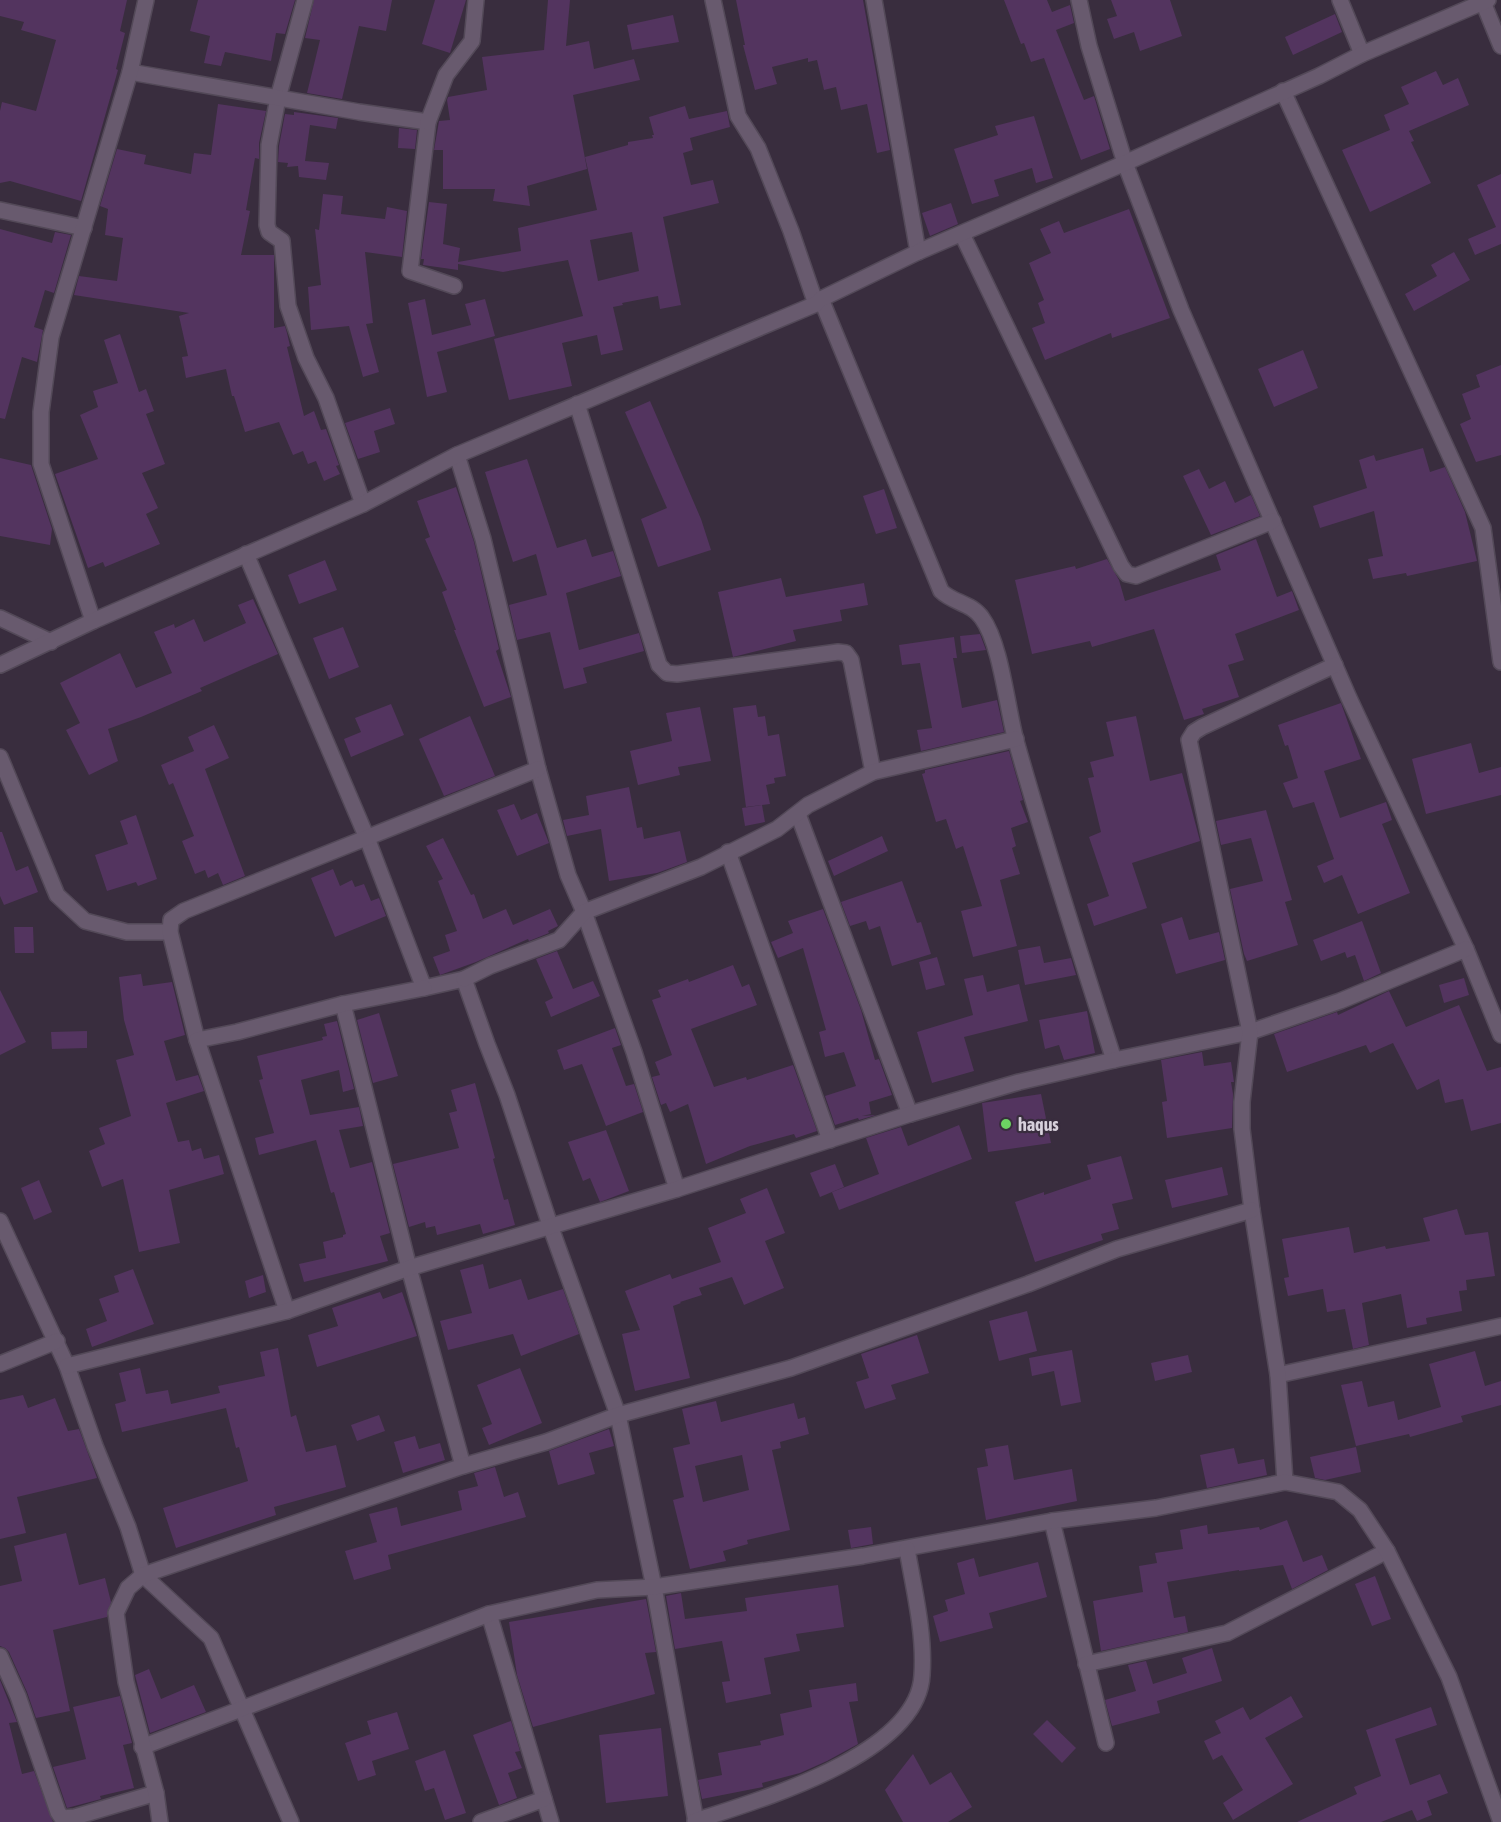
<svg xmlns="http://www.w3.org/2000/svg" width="1501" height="1822" font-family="'Asap Condensed',sans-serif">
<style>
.building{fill:#53345f;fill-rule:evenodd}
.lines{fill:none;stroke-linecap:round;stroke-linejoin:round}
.street-casing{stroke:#534958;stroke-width:18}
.street{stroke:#685a6e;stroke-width:15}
.poi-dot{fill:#6cd362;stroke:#392d3e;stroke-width:2}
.labels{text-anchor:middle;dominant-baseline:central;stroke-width:4.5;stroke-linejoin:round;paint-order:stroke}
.poi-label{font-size:18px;font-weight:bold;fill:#d7d0db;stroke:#392d3e;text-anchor:start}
</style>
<rect width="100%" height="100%" fill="#392d3e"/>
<g class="building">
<path d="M0 0H127L120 31 125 33 116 69 118 70 81 201 10 181 0 183V111L2 102 36 111 56 40 21 30 24 22 0 16Z"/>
<path d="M198 0H295L285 34 276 33 271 61 225 52 221 66 204 63 210 36 190 31Z"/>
<path d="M314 0H392L386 31 359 26 342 99 307 93 320 40 305 38Z"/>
<path d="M435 0H466L450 53 422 44Z"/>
<path d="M548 0H570L566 46 589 41 594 69 634 59 640 80 573 95 587 169 527 186 530 206 493 201 495 189H443V150H434L439 121 450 120 447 100 448 97 487 90 482 57 544 50Z"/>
<path d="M736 0H863L890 150 877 153 867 104 841 110 836 87 824 90 817 60 808 62V58L772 67 777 84 755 90 743 45H745Z"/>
<path d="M1004 0H1047L1052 12 1070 5 1074 23 1056 30 1084 100 1094 96 1110 149 1081 160 1044 58 1031 62 1024 43 1021 44Z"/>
<path d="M1111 0H1170L1182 36 1140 51 1134 32 1114 39 1107 19 1117 16Z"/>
<path d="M1335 14 1342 32 1293 55 1285 37Z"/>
<path d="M673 15 679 42 632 50 627 25Z"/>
<path d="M1436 71 1443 85 1458 78 1469 105 1409 131 1414 141 1411 142 1431 183 1370 212 1342 150 1390 130 1384 115 1409 104 1401 87Z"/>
<path d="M218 104 266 111 259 143V159L255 158 246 210 250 211 241 255H274V328L285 326 287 333 290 346 287 347 304 416 314 411 321 430 326 429 339 465 336 466 340 474 324 481 316 461 308 464 303 451 293 455 279 422 245 432 234 396H232L226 369 186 378 182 357 188 356 179 316 189 313 74 295 79 276 117 281 123 238 105 235 108 209 100 206 117 149 146 155 144 164 191 174 194 153 211 155Z"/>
<path d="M685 106 689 119 727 111 730 127 690 138 693 150 683 153 691 185 713 180 719 203 663 217 681 305 660 309 658 296 622 303 623 305 613 307 623 350 601 355 597 335 562 343 572 386 509 400 494 339 583 316 568 260 503 272 458 264V270L423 265 424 259H421L429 202 447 204 443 244 460 248 458 262 521 251 518 228 597 210 585 157 628 145V142L653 138 652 135H654L649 117ZM632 232 639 271 598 281 590 240Z"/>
<path d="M294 112 338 118 336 129 310 125 305 161 329 163 326 180 299 177 298 166 287 167 288 163 278 162 279 146 285 114 294 115Z"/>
<path d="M1034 116 1053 178 1036 183 1032 168 994 180 999 196 972 204 954 149 998 135 995 126Z"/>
<path d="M399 128 417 130 415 149 398 148Z"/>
<path d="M1501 174V244L1475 255 1468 239 1496 227 1477 185Z"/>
<path d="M323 194 343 196 341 214 385 219 387 207 407 211 402 257 365 252 373 323 366 324 379 372 363 377 349 326 311 330 308 287 321 285 315 229 319 230Z"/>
<path d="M951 203 958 224 930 236 922 213Z"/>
<path d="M1129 209 1170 318 1112 338 1111 333 1045 360 1032 328 1045 323 1038 303 1044 300 1029 263 1051 253 1040 229 1059 221 1064 233Z"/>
<path d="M0 229 52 243 55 232 71 235 54 293 45 290 34 327 43 330 37 362 22 357 5 419 0 418Z"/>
<path d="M1454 252 1470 280 1414 311 1405 294 1437 276 1431 265Z"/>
<path d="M425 299 432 335 471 325 465 304 485 299 495 336 437 352 447 392 427 397 408 303Z"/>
<path d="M120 334 139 392 146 389 154 411 146 414 165 464 142 473 158 508 146 514 160 544 105 567 103 562 88 568 55 474 98 459 80 415 98 407 93 391 118 383 104 340Z"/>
<path d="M1303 350 1318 388 1274 407 1258 369Z"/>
<path d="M1501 365V455L1476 462 1460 424 1471 419 1462 394 1480 387 1476 375Z"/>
<path d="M650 401 701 519 711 550 658 567 641 519 667 508 625 412Z"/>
<path d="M390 408 395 424 374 431 380 452 358 459 345 423Z"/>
<path d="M1423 448 1430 472 1445 467 1465 512 1477 561 1407 576 1406 573 1373 579 1368 559 1383 556 1374 511 1320 528 1313 506 1367 488 1359 460 1374 455 1376 461Z"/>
<path d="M0 458 31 465 52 529 50 545 0 536Z"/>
<path d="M527 459 557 548 586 539 592 557 613 551 621 576 566 593 579 650 639 633 644 651 583 668 587 683 564 689 550 632 517 640 509 605 547 595 536 554 513 562 485 472Z"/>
<path d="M1199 469 1209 489 1225 481 1235 503 1251 495 1260 516 1211 535 1183 476Z"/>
<path d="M456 487 474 542 499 649 496 651 511 697 484 707 454 630H456L442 592 447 590 425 539 430 537 417 501Z"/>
<path d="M884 489 897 528 876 534 863 496Z"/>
<path d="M1256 539 1277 597 1292 591 1299 610 1235 634 1244 660 1228 665 1239 697 1202 709 1204 714 1184 720 1154 629 1092 647 1090 641 1032 654 1015 580 1075 566 1076 569 1107 559 1119 580 1125 601 1221 570 1216 555Z"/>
<path d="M325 560 337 590 299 604 288 575Z"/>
<path d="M781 578 786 597 864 583 868 605 840 610 842 621 793 630 796 641 733 657 718 592Z"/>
<path d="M253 599 278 654 200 688 202 691 141 717 108 729 118 761 89 775 66 730 80 723 60 683 120 653 136 688 172 673 154 632 174 624 175 628 194 619 204 642 246 623 238 605Z"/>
<path d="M343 627 359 667 329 679 313 638Z"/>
<path d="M980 634 986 650 962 653 960 636Z"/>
<path d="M954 637 957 658H953L962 708 997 700 1004 732 921 751 917 730 932 728 920 663 902 665 899 645Z"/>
<path d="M1341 703 1361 759 1324 771 1340 818 1386 802 1392 820 1382 824 1410 893 1358 914 1342 875 1324 883 1317 866 1334 859 1314 802 1293 808 1283 783 1298 778 1288 745 1285 746 1278 725Z"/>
<path d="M391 704 404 735 351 757 344 739 361 732 355 718Z"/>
<path d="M756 705 758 717 765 716 768 736 779 734 786 776 774 778 775 783 766 785 770 804 746 807 733 708Z"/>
<path d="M700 707 711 761 678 767 680 775 638 785 630 751 672 741 666 713Z"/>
<path d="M470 716 495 776 444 796 419 739Z"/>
<path d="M1136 716 1150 781 1182 773 1200 841 1132 863 1147 908 1094 926 1087 904 1109 896 1089 837 1101 832 1088 778 1094 777 1090 762 1114 756 1106 722Z"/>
<path d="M214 725 229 758 205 769 245 876 223 885 218 873 208 878 205 870 195 874 182 841 194 836 173 783 169 785 161 765 194 751 188 737Z"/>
<path d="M1471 743 1479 773 1501 767V795L1426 814 1412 759Z"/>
<path d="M1009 751 1023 800 1020 801 1028 822 1011 828 1016 846 1012 848 1020 874 1000 880 1017 946 973 957 961 911 982 906 963 846 956 849 946 819 936 822 922 774 925 773V770Z"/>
<path d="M629 787 637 828 642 827 644 839 680 831 687 862 657 873 609 881 601 829 567 836 563 820 589 815 586 796Z"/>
<path d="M514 804 521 820 537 813 549 843 517 856 497 810Z"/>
<path d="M762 805 765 822 745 826 742 808Z"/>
<path d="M1266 810 1292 900 1285 902 1298 945 1247 961 1244 954 1230 889 1263 881 1251 838 1221 845 1216 821Z"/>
<path d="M136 815 157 879 138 886 136 882 107 891 95 855 128 844 120 821Z"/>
<path d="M0 832H2L16 871 28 866 38 892 4 905 0 896Z"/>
<path d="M882 836 888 851 834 876 828 861Z"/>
<path d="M443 838 471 895 474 894 483 919 506 909 513 925 550 909 558 926 548 931 549 933 529 941 528 939 476 962 440 975 433 957 450 951 445 935 457 931 438 881 443 879 426 846Z"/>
<path d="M333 869 340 886 352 880 355 887 364 884 371 901 379 898 386 916 335 937 311 878Z"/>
<path d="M902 881 917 923 921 922 931 954 892 966 880 926 869 930 866 921 850 926 841 902Z"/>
<path d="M823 909 861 1010 875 1060 879 1059 892 1095 869 1102 871 1114 862 1116 876 1115 859 1120 858 1118 835 1125 825 1096 856 1086 844 1052 825 1057 819 1032 826 1030 803 948 778 958 771 942 793 933 788 921Z"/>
<path d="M1182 917 1189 940 1219 932 1225 960 1176 974 1161 924Z"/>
<path d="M1362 921 1381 973 1364 981 1355 955 1347 958 1345 952 1321 961 1313 940Z"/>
<path d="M14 927H33L34 953H15Z"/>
<path d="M1040 946 1044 963 1071 958 1076 975 1025 985 1018 950Z"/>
<path d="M557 951 573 989 593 981 600 996 551 1017 545 1002 553 998 536 959Z"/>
<path d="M937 957 945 985 926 990 919 962Z"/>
<path d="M733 965 742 987 749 984 757 1005 691 1029 714 1087 746 1077 747 1080 793 1065 817 1131 796 1138 794 1134 750 1146 706 1164 688 1104 670 1112 666 1103 661 1105 652 1077 660 1075 655 1062 672 1055 652 1000 661 997 658 990 688 979 689 982Z"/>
<path d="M141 974 143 986 172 982 185 1035 164 1041 176 1081 198 1075 204 1091 166 1103 178 1142 189 1140 192 1151 201 1148 204 1159 219 1155 224 1174 169 1190 180 1243 139 1252 123 1179 102 1187 89 1151 105 1144 99 1128 131 1116 116 1060 134 1055 124 1020 119 977Z"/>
<path d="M983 975 987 992 1019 984 1028 1021 964 1037 974 1071 932 1083 917 1032 973 1015 964 979Z"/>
<path d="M1464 978 1469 995 1444 1003 1439 985Z"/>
<path d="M0 990 26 1042 0 1055Z"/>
<path d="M1389 991 1406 1027 1459 1005 1487 1071 1501 1067V1123L1471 1131 1463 1099 1445 1103 1439 1079 1417 1090 1393 1043 1370 1053 1366 1045 1287 1072 1274 1034 1337 1012 1338 1015Z"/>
<path d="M1087 1011 1095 1053 1064 1060 1059 1045 1045 1049 1039 1020Z"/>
<path d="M379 1013 398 1076 373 1083 357 1020Z"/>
<path d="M337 1021 354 1089 343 1092 339 1070 301 1080 302 1084 310 1115 359 1107 363 1126 339 1130 350 1168 372 1162 390 1233 380 1236 388 1261 304 1282 299 1264 326 1258 323 1242 343 1237V1235L346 1234 334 1192 331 1193 316 1140 259 1155 255 1138 274 1133 259 1080 263 1079 257 1056 323 1040 322 1037 327 1036 324 1024Z"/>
<path d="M615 1028 621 1045 612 1048 626 1086 634 1084 643 1112 606 1126 582 1064 564 1070 557 1050Z"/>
<path d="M87 1031V1048L52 1049 51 1032Z"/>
<path d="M1202 1052 1204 1066 1231 1062 1234 1082H1231L1233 1094 1232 1128 1167 1138 1162 1102 1167 1101 1161 1060Z"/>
<path d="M475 1083 495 1158 493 1159 504 1200 508 1199 515 1225 483 1234 480 1224 437 1235 435 1226 426 1228 425 1222 409 1227 393 1164 459 1148 449 1113 457 1111 451 1090Z"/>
<path d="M1041 1094 1051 1143 988 1152 982 1103Z"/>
<path d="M959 1125 972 1159 839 1210 832 1192 879 1174 866 1138 901 1127 908 1146Z"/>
<path d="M606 1130 629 1191 600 1202 590 1178 583 1181 568 1142Z"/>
<path d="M1121 1156 1133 1199 1112 1204 1119 1229 1101 1234 1103 1240 1035 1262 1015 1202 1044 1192V1195L1091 1179 1087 1165Z"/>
<path d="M835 1164 844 1187 820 1197 810 1173Z"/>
<path d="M1222 1167 1228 1195 1172 1208 1165 1180Z"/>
<path d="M39 1180 52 1212 34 1220 21 1188Z"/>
<path d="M767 1188 785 1233 765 1241 784 1288 744 1305 732 1277 699 1288 702 1295 680 1302 681 1303 673 1306 690 1378 635 1391 622 1334 640 1330 625 1291 670 1274 672 1279 721 1262 708 1228 746 1213 740 1199Z"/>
<path d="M1457 1209 1465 1235 1488 1232 1495 1276 1466 1280 1467 1290 1459 1291 1462 1311 1426 1318 1427 1324 1407 1328 1401 1294 1362 1303 1369 1345 1353 1349 1345 1309 1327 1312 1323 1289 1288 1296 1284 1278 1289 1277 1282 1239 1349 1227 1354 1253 1385 1246 1386 1249 1430 1241 1423 1218Z"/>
<path d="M483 1264 489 1289 521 1279 528 1300 563 1289 579 1334 521 1356 513 1334 448 1350 440 1321 472 1313 460 1270Z"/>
<path d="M133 1269 154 1324 92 1347 86 1329 107 1321 99 1299 119 1292 114 1276Z"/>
<path d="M263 1275 266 1292 249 1298 245 1281Z"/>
<path d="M380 1292 383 1299 402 1292 417 1336 317 1367 308 1335 338 1326 332 1308Z"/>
<path d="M1027 1311 1037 1351 999 1361 989 1321Z"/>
<path d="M917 1335 929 1373 891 1385 896 1399 865 1409 856 1382 869 1378 861 1354Z"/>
<path d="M278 1348 291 1417 296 1415 306 1452 336 1445 346 1487 274 1507 276 1515 176 1548 163 1508 248 1481 239 1447 236 1448 226 1408 122 1432 115 1404 126 1401 119 1373 140 1368 146 1394 168 1390 171 1404 220 1393 218 1386 265 1376 260 1352Z"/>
<path d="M1072 1350 1081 1402 1061 1406 1054 1371 1032 1376 1029 1358Z"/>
<path d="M1475 1351 1485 1386 1501 1381V1405L1461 1416 1463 1422 1410 1437 1409 1434 1356 1446 1341 1385 1362 1381 1368 1407 1394 1401 1398 1420 1441 1407 1429 1364Z"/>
<path d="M1188 1355 1192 1372 1155 1381 1151 1363Z"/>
<path d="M520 1368 542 1423 489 1445 482 1428 492 1424 477 1385Z"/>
<path d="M23 1395 28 1408 55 1398 68 1431 79 1429 97 1478 17 1497 26 1533 0 1539V1400Z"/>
<path d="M716 1401 721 1422 794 1403 798 1419 805 1417 809 1434 780 1442 781 1448 772 1450 790 1530 747 1540 748 1544 723 1551 726 1561 690 1569 673 1500 684 1497 673 1448 690 1444 682 1409ZM742 1455 749 1490 703 1502 695 1466Z"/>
<path d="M379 1415 385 1431 357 1441 351 1425Z"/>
<path d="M609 1429 614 1446 589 1453 595 1474 558 1485 549 1451Z"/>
<path d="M415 1436 419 1449 440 1443 445 1460 403 1473 394 1442Z"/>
<path d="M1008 1445 1014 1480 1072 1469 1077 1501 986 1520 977 1468 988 1466 985 1449Z"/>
<path d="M1356 1447 1361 1472 1325 1480 1315 1478 1310 1457Z"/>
<path d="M1234 1448 1238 1464 1264 1459 1267 1475 1207 1488 1200 1455Z"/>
<path d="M495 1467 504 1497 518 1492 526 1517 388 1555 391 1569 354 1580 345 1551 377 1542 369 1514 397 1507 401 1526 462 1510 458 1491 478 1486 474 1473Z"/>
<path d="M1287 1520 1303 1562 1322 1555 1328 1570 1292 1589 1283 1565 1239 1571V1570L1167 1582 1174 1618 1185 1616 1188 1632 1101 1651 1093 1601 1143 1592 1139 1566 1157 1563 1155 1553 1183 1549 1180 1530 1207 1525 1208 1534 1259 1527 1260 1530Z"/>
<path d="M871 1527 873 1544 851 1548 848 1530Z"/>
<path d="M66 1533 79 1585 105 1578 111 1602 107 1617 53 1630 70 1711 36 1718 27 1692 9 1652 5 1648 0 1646V1586L22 1581 14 1546Z"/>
<path d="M974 1558 979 1577 1038 1562 1047 1597 989 1613 993 1628 940 1642 933 1616 948 1611 945 1600 965 1594 957 1563Z"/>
<path d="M1375 1576 1391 1619 1372 1626 1355 1584Z"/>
<path d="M838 1585 844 1627 796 1634 800 1651 764 1658 771 1694 726 1703 722 1682 730 1681 722 1641 675 1649 666 1596 681 1593 685 1619 747 1611 745 1598Z"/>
<path d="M646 1599 656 1652 645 1653 655 1694 533 1727 517 1675 509 1622Z"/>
<path d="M1212 1648 1222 1681 1157 1701 1160 1713 1112 1726 1105 1700 1136 1691 1128 1665 1146 1661 1153 1684 1187 1673 1182 1658Z"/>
<path d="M149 1669 161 1699 194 1685 206 1712 150 1733 135 1675Z"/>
<path d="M0 1680 17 1722 9 1723 22 1774 34 1771 53 1822H0Z"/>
<path d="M856 1683 858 1701 849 1702 858 1744 827 1761 800 1773 762 1783 763 1787 702 1799 698 1780 722 1775 718 1753 761 1745 760 1741 784 1735 780 1714 812 1707 809 1690Z"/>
<path d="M120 1696 132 1743 123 1745 134 1788 100 1796 101 1799 67 1808 53 1767 86 1759 73 1707Z"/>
<path d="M1291 1696 1303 1717 1265 1738 1293 1784 1233 1820 1223 1803 1243 1790 1222 1755 1213 1760 1204 1741 1221 1733 1215 1721 1243 1707 1250 1720Z"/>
<path d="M1431 1707 1437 1725 1395 1739 1410 1785 1440 1774 1448 1793 1427 1801 1432 1815 1417 1821 1412 1810 1381 1822H1297L1357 1794 1354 1787 1381 1776 1366 1730Z"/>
<path d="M397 1712 409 1749 372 1761 376 1775 358 1781 345 1743 371 1734 367 1721Z"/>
<path d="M1047 1720 1076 1748 1062 1763 1033 1734Z"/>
<path d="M511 1721 520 1751 515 1752 522 1768 508 1773 517 1798 499 1805 473 1735Z"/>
<path d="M661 1728 668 1796 606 1803 599 1735Z"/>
<path d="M445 1750 466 1813 445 1820 434 1788 425 1791 415 1761Z"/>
<path d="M913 1754 930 1785 951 1772 972 1807 948 1822H903L885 1790Z"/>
</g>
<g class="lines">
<defs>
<g id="street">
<path d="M305 0 278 98 269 145 267 225 269 232 282 241 288 306 306 358 326 398 363 504"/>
<path d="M713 0 738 116 758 148 791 231 816 304"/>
<path d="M874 0 918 252"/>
<path d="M1079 0 1089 46 1125 163 1181 310 1349 698 1466 949 1501 1035"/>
<path d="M1340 0 1362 54"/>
<path d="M1483 2 1501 46"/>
<path d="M130 72 359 112 428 122 410 271 454 286"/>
<path d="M1283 91 1483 528 1501 662"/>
<path d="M428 122 446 75 472 41 476 0"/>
<path d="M0 210 84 228"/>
<path d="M962 234 1121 566 1127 574 1136 576 1273 521"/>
<path d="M821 299 941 591C953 603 972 603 982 618 1001 644 1007 708 1016 741 1046 848 1080 954 1114 1060"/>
<path d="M577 404 659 665 667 673 677 674 838 652 846 653 851 660 873 772"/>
<path d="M457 455 483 539 538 769 568 875 584 912 634 1052 677 1189"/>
<path d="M246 554 367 838 424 988 464 979 487 1044 507 1095 551 1228 618 1415 654 1587 696 1822"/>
<path d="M0 618 51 642"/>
<path d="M93 621 41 464V412L51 337 130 72 146 0"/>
<path d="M0 665 93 621 363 504 457 455 816 304 821 299 918 252 1125 163 1319 76 1362 54 1488 0"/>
<path d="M0 757 57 895 85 921 127 932H170"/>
<path d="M798 814 910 1114"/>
<path d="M728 852 830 1140"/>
<path d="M464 979 490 966 559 940 584 912 701 867 777 829 808 805 873 772 1016 739"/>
<path d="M343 1004 409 1268 463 1466"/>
<path d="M197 1040 170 932 171 920 184 911 538 769"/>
<path d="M0 1221 67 1366 95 1446 128 1527 143 1575 211 1638 291 1822"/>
<path d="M287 1311 197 1040 237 1032 343 1004 424 988"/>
<path d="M0 1364 57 1341"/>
<path d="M67 1366 287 1311 409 1268 677 1189 910 1114 1019 1082 1114 1060 1250 1032 1340 1001 1466 949"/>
<path d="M1278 1375 1501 1326"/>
<path d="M1285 1482 1278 1375 1252 1210 1242 1129V1102L1250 1032 1189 740 1194 732 1202 727 1335 665"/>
<path d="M1052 1521 1106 1743"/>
<path d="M489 1614 551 1822"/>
<path d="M0 1656 18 1696 58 1812 62 1818 75 1817 156 1793"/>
<path d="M1086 1664 1227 1633 1387 1551"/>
<path d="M142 1747 489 1614 597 1590 654 1587 863 1556 1052 1521 1156 1508 1285 1482 1338 1492 1360 1510 1387 1551 1449 1677 1501 1822"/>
<path d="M695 1821C759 1800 918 1755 922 1675 925 1634 914 1590 907 1549"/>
<path d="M160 1822 156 1793 126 1682 116 1613 128 1588 143 1575 463 1466 546 1442 618 1415 791 1368 1028 1284 1117 1249 1252 1210"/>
<path d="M481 1822 544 1799"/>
</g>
</defs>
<use href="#street" class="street-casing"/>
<use href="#street" class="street"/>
</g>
<circle class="poi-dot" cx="1006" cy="1124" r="6"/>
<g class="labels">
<g class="poi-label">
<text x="1018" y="1124">haqus</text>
</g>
</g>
</svg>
